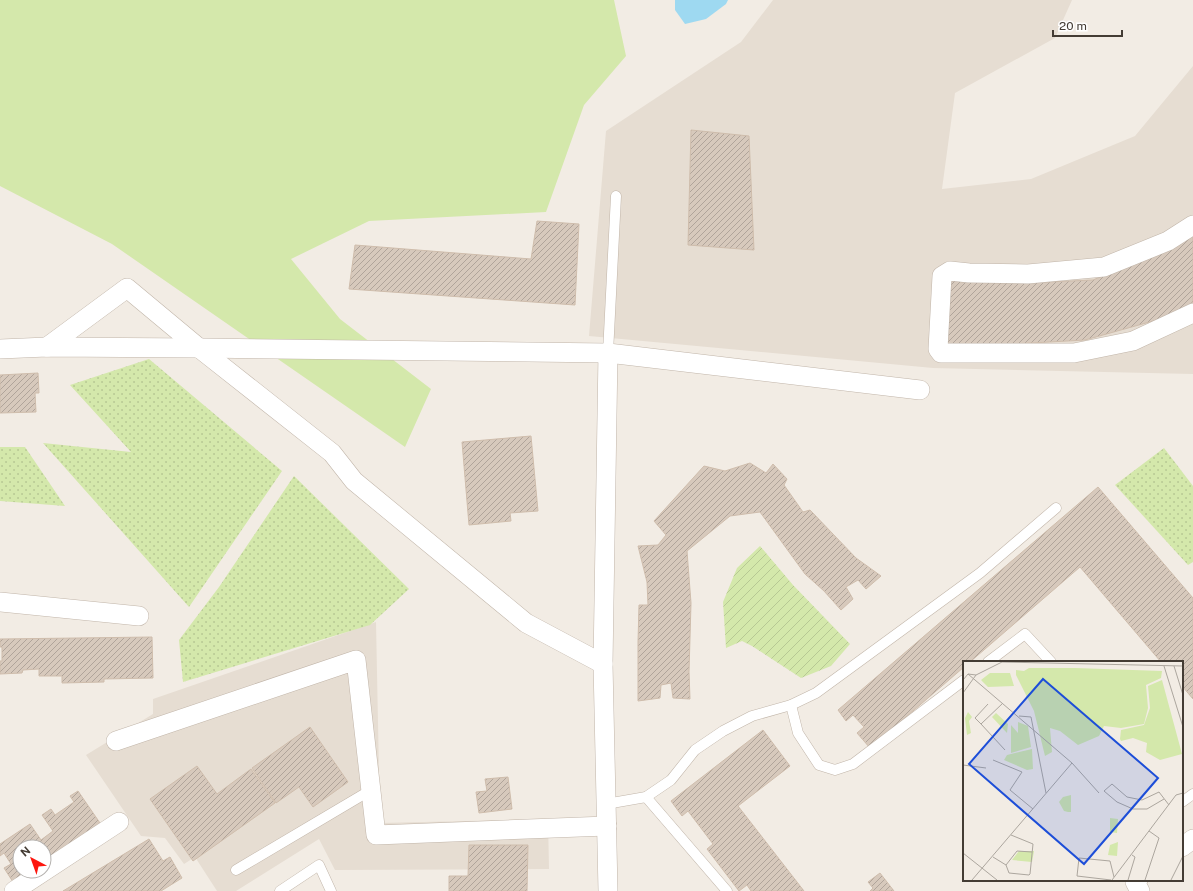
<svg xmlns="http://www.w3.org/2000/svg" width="1193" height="891" font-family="'Public Sans',sans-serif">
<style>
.residential{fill:#e6ddd2}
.grass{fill:url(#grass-dots)}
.garden{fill:url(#garden-furrows)}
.pitch{fill:#d4e8ab}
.water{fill:#9ed9f1}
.building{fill:url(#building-hatch);stroke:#cfbdac}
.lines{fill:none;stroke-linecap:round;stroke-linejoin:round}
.service-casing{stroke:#c1b5a9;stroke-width:11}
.minor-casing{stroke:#c1b5a9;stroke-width:20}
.service{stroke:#fff;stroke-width:10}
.minor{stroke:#fff;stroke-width:19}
.inset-road{fill:none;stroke:#aca69e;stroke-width:1}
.view{fill:#1d4ed8;fill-opacity:0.15;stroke:#1d4ed8;stroke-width:2}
.inset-edge{fill:none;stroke:#443c34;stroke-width:2}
</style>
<defs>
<pattern id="grass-dots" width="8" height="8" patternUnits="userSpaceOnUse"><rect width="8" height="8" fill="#d4e8ab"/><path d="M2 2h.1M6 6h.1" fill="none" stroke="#b7c894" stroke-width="1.8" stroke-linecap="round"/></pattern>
<pattern id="garden-furrows" width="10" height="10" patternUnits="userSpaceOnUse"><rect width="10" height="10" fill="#d4e8ab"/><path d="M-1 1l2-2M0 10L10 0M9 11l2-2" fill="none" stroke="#b7c894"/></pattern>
<pattern id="building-hatch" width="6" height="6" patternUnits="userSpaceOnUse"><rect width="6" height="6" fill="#d7c9bc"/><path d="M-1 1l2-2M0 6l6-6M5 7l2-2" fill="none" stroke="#b0a49a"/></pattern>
</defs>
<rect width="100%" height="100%" fill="#f2ece4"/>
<g class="residential">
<path d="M773 0H1072L1055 38 955 93 942 189 1031 179 1135 136 1193 66V374L933 368 589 336 606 131 741 42Z"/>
<path d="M376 622 380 823 548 819 549 869 335 870 319 839 236 891H217L195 857 184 864 165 838 141 836 86 755 153 714V699Z"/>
</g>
<g class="grass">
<path d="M149 359 282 471 189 607 43 443 131 452 70 385Z"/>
<path d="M0 447H25L65 506 0 501Z"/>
<path d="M1164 448 1193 486V562L1188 565 1115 485Z"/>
<path d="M294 476 409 589 370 625 183 682 179 640 219 587Z"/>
</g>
<path class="garden" d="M760 546 793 585 850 644 831 666 801 678 752 646 742 641 726 648 723 602 737 568Z"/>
<path class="pitch" d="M0 0H614L626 56 584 105 546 212 369 221 291 259 340 319 431 389 405 447 112 244 0 186Z"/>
<path class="water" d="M675 0H728L726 4 706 19 685 24 675 10Z"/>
<g class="building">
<path d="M691 130 749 136 754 250 688 245Z"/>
<path d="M537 221 579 224 575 305 349 289 355 245 531 259Z"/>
<path d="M1193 235V302L1171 316 1085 340 942 348 946 277 1024 283 1093 280 1181 243Z"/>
<path d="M38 373 39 393H35L36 412 0 413V375Z"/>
<path d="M531 436 538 511 510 513 511 521 469 525 462 442Z"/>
<path d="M750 463 766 473 773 464 787 479 784 485 803 512 810 510 856 558 881 576 866 589 858 580 846 587 853 599 841 610 824 591 805 574 760 512 730 516 687 551 691 603 689 672 690 699 673 698 671 683 661 685 660 698 638 701V642L639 605H648L647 582 638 546 658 545 666 535 654 521 704 466 725 471Z"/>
<path d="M1098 487 1193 598V699L1182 686V662H1161L1080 567 970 662H964V667L870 748 857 733 864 727 853 715 846 721 838 710Z"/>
<path d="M152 637 153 678 104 679V682L62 683V676H39V669L23 670 22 673 0 674V661H2V647H0V639Z"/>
<path d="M310 727 348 782 313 807 299 787 276 803 252 768Z"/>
<path d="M763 730 790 766 738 806 804 891H751L747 885 739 891 707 849 713 844 688 811 682 816 671 801Z"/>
<path d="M197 766 217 794 251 769 275 803 193 861 150 799Z"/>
<path d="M508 777 512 809 479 813 476 792 487 791 485 779Z"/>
<path d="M78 791 100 823 44 861V847H20V871H29L13 882 4 868 11 864 4 853 0 856V844L30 824 41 840 53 831 42 815 51 809 55 815 74 802 70 796Z"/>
<path d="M149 839 163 861 170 857 182 878 161 891H63Z"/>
<path d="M469 845H528L527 891H449V876H468Z"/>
<path d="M880 873 894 891H870L873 888 868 882Z"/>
</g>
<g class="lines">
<defs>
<g id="service">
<path d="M608 353 616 196"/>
<path d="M988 662 1025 634 1051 662"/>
<path d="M791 705 798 733 819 765 835 770 853 764 964 680"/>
<path d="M646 797 727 891"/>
<path d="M1182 802 1193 794"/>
<path d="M606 804 646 797 671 780 695 750 723 731 752 716 791 705 816 693 980 573 1056 508"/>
<path d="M236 870 371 790"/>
<path d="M280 891 319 865 331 891"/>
</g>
<g id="minor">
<path d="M1193 225 1168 241 1104 267 1028 274 969 273 950 271 942 276 938 349 941 353H1074L1133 341 1193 313"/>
<path d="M47 347 127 288 199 348 332 453 354 481 526 623 603 664"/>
<path d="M0 349 47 347 199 348 608 353 920 390"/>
<path d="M0 602 139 616"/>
<path d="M116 741 356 660 376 835 607 826"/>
<path d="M1182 847 1193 839"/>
<path d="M1138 880 1135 882 1140 891"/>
<path d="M14 891 119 822"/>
<path d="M608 891 603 664 608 353"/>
</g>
</defs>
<use href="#service" class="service-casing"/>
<use href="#minor" class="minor-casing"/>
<use href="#service" class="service"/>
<use href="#minor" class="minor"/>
</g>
<g transform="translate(963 661)">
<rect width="220" height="220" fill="#f2ece4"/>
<path d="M199 19 219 93 197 99 183 91 184 82 170 77 158 80 157 78 158 69 181 64 187 47 185 25ZM33 52 45 63 44 72 29 56ZM55 61 65 65 68 86 48 92V64L55 72ZM69 88 70 108 64 109 41 99 44 94ZM147 157 155 158 154 172 147 171ZM155 181 154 195 145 194 147 184Z" fill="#d4e8ab"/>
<path d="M27 12H47L51 25 25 26 18 19ZM56 190H71L69 201 49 199Z" fill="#d4e8ab"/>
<path d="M5 51 9 56 6 60 8 72 4 74 2 57ZM108 134V151H105L101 150 96 141 100 136Z" fill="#d4e8ab"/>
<path d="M66 7H112L199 10 198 17 183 24 185 47 181 63 158 67 141 65 136 75 115 84 97 70 87 67 89 91 82 95 71 50 53 14V9L61 10Z" fill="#d4e8ab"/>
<path class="inset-road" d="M201 5 220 66M211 5 220 34M5 13 109 102 136 132M13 14 39 1 220 5M0 19 5 13 13 14 0 32M40 42 18 63 42 89M56 55 68 56 83 132M18 63 12 57 25 43M30 99 59 111 47 129 70 148M0 104 23 107M201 138 184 148H170L154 141 141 130 149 123 164 136 179 139 196 131 206 144M48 174 70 183 67 213 66 214 46 212 43 204 54 190 69 191M0 192 34 219M30 196 43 204M9 219 109 102M148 219 114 215 116 197 147 200 151 216M149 219 213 134 220 132M165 219 172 196 169 194M182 219 196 177 186 170M208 219 220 195"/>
<path class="view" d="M80 18 195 117 121 203 6 103Z"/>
<rect width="220" height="220" class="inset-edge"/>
</g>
<g transform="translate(32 859) rotate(319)"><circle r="19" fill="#ffffff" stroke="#b4b1ae"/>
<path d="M0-3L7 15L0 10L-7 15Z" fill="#fd170f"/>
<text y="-6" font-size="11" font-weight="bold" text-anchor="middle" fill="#443c34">N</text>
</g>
<path d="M1053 30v6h69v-6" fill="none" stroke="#443c34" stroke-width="2"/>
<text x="1059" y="30" font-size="12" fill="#443c34" stroke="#ffffff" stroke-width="3" paint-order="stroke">20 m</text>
</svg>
